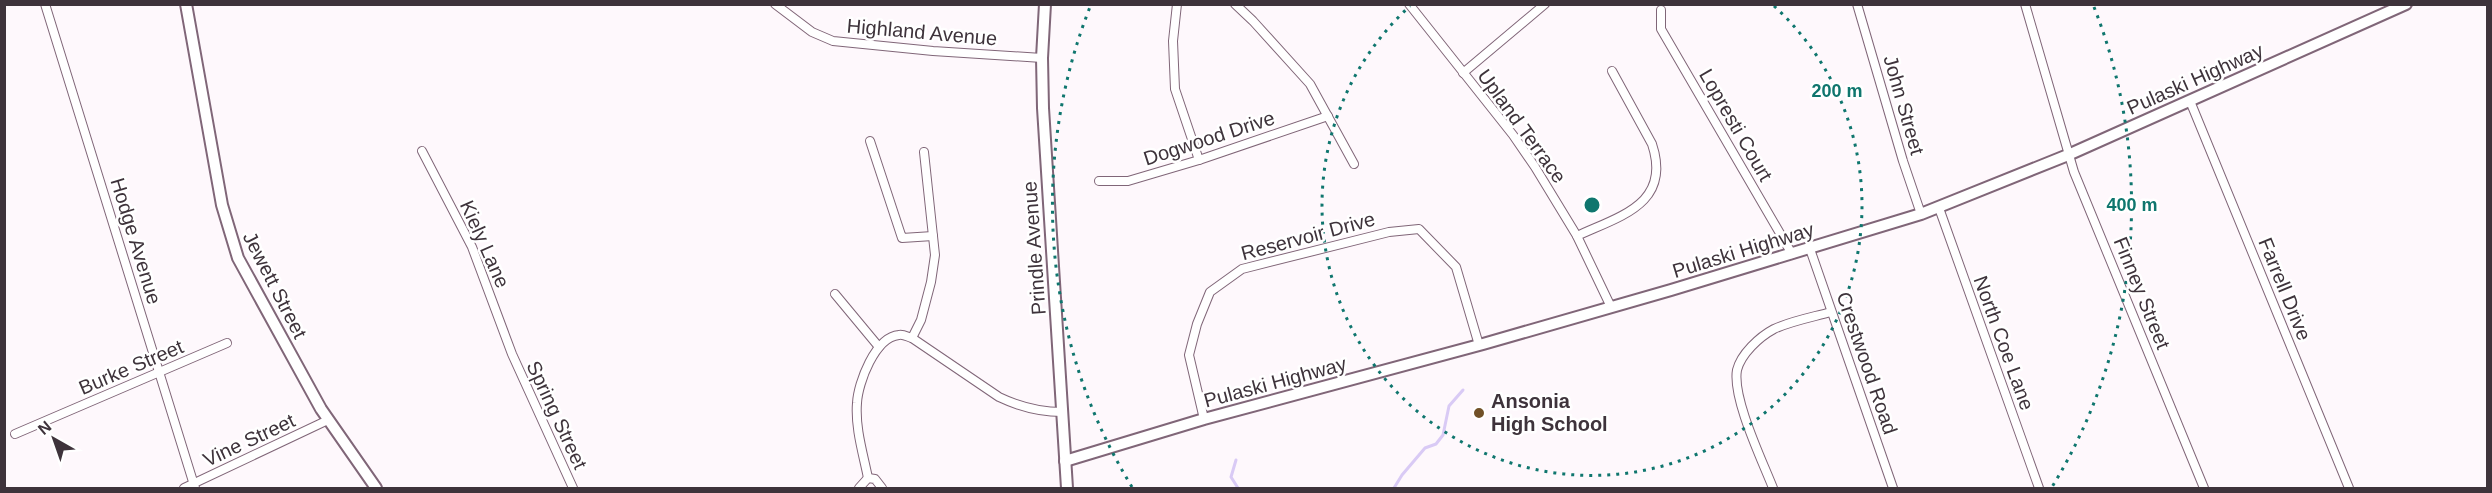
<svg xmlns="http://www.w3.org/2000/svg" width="2492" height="493" font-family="Arial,sans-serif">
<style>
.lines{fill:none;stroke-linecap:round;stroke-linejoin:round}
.stream{stroke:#d9caf5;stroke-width:3}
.street-casing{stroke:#806678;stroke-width:10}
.secondary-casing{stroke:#806678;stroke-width:14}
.street{stroke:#fff;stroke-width:8}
.secondary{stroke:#fff;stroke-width:10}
.ring{fill:none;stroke:#0f766e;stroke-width:3;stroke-dasharray:3 6}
.poi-dot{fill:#715027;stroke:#fff;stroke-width:2}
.labels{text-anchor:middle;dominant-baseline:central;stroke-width:5;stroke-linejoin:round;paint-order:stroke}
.street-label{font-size:20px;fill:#3e333b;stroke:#fff}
.poi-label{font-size:20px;font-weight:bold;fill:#3e333b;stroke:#fff;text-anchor:start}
.centre{fill:#0f766e;stroke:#fff;stroke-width:3}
.ring-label{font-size:18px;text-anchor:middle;font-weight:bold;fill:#0f766e;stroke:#fff;stroke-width:5;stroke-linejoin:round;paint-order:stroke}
</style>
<rect width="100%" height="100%" fill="#fef8fc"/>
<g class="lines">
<g class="stream">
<path d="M1236 460 1231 477 1238 488"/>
<path d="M1394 488 1402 475 1425 448 1436 444 1443 435 1449 406 1463 390"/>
</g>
<defs>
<g id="street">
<path d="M45 4 195 488"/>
<path d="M775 4 812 32 833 41 933 51 1042 58"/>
<path d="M1177 4 1173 41 1175 89 1199 160"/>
<path d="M1235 4 1253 21 1310 84 1354 164"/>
<path d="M1409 4 1513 135 1535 167 1577 236 1611 307"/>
<path d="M1857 4 1903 161 1921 214"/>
<path d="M2025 4 2074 172 2204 488"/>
<path d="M1661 10V29L1792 254"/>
<path d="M1463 73 1545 4"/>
<path d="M2190 101 2349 488"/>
<path d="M870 141 902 238 933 236"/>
<path d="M422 151 472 247 512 354 573 488"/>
<path d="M1099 181H1128L1199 160 1328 116"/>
<path d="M1939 208 2039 488"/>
<path d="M1577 236C1620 216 1672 204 1652 144L1612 71"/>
<path d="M1810 249 1893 488"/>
<path d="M835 294 879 347"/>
<path d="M912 338 921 320 931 282 935 255 924 152"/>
<path d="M1204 419 1189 355 1197 324 1210 292 1242 269 1389 232 1419 229 1456 267 1479 345"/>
<path d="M15 434 227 343"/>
<path d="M868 478C863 453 855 428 857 403 858 383 875 337 899 335 903 334 908 337 912 338L999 397C1020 407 1039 412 1062 412"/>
<path d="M868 478 875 479 882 488"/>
<path d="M184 488 328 420"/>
<path d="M859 488 868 478"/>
<path d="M1773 488C1762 460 1732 398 1737 370 1741 354 1759 337 1774 329 1791 321 1813 317 1831 312"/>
</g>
<g id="secondary">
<path d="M186 4 222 205 238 258 321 409 376 488"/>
<path d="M1045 4 1042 58 1043 108 1067 488"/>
<path d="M1065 461 1204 419 1483 344 1671 290 1921 214 2068 155 2406 4"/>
</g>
</defs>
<use href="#street" class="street-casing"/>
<use href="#secondary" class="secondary-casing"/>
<use href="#street" class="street"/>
<use href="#secondary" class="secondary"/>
</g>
<g class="ring">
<path d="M1774 6A270 270 0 1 1 1410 6"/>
<path d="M1132 487A540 540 0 0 1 1090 7M2094 7A540 540 0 0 1 2052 487"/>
</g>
<circle class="poi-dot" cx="1479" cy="413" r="6"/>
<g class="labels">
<g class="street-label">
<text transform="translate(922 32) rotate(5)">Highland Avenue</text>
<text transform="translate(2195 79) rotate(-24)">Pulaski Highway</text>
<text transform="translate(1904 105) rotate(74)">John Street</text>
<text transform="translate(1736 125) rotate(60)">Lopresti Court</text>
<text transform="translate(1522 126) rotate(54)">Upland Terrace</text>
<text transform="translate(1209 138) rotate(-18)">Dogwood Drive</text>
<text transform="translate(1308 236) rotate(-15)">Reservoir Drive</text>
<text transform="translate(136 241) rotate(73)">Hodge Avenue</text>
<text transform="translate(485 244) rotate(66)">Kiely Lane</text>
<text transform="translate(1034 248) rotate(-94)">Prindle Avenue</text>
<text transform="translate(1743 250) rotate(-17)">Pulaski Highway</text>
<text transform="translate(275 285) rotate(63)">Jewett Street</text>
<text transform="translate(2285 289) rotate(68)">Farrell Drive</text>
<text transform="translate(2142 293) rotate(68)">Finney Street</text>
<text transform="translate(2004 343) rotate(70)">North Coe Lane</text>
<text transform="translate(1867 363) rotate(71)">Crestwood Road</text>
<text transform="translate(131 367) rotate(-23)">Burke Street</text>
<text transform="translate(1275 382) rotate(-15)">Pulaski Highway</text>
<text transform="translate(557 415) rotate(65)">Spring Street</text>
<text transform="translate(249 440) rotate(-25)">Vine Street</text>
</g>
<g class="poi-label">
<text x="1491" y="401">Ansonia<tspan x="1491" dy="23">High School</tspan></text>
</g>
</g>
<circle cx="1592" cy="205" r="9" class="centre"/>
<g class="ring-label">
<text x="1837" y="97">200 m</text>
<text x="2132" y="211">400 m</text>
</g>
<rect width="2492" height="493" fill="none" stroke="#3e333b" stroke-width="12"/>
<g transform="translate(54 439) rotate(320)" stroke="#ffffff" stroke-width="4.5" paint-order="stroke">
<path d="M0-4.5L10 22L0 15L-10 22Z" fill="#3e333b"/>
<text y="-9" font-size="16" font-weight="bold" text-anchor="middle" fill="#3e333b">N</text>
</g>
</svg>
